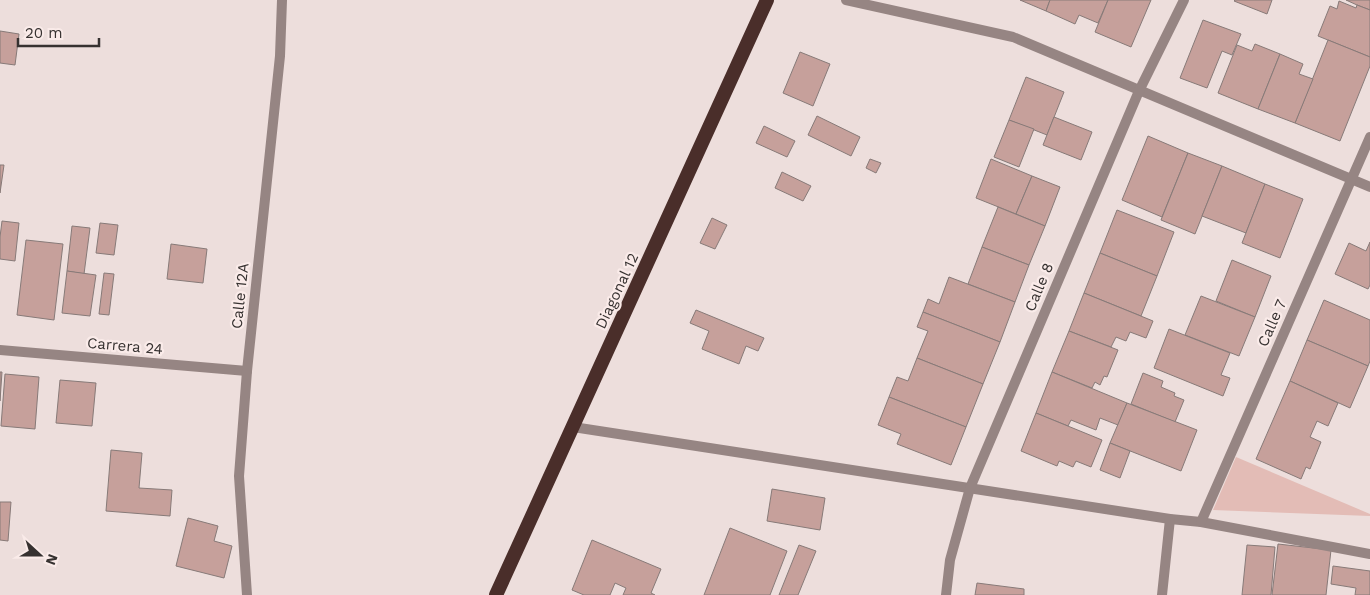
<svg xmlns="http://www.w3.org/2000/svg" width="1370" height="595" font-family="'Work Sans',sans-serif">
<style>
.green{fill:#e3bcb6}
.building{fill:#c6a09b;stroke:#877a78}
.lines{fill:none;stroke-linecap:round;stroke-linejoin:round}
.minor{stroke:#968583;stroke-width:10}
.trunk{stroke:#4a2e2a;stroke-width:14}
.labels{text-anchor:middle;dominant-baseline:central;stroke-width:4.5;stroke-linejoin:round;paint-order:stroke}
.street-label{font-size:15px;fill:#363130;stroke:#faebe9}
</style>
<rect width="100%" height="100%" fill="#eddedc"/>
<path class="green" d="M1236 457 1370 514V516L1213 510Z"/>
<g class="building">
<path d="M1020 0H1050L1046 11Z"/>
<path d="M1050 0H1108L1098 23 1079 15 1075 24 1046 11Z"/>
<path d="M1108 0H1151L1131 47 1095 32Z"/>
<path d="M1235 0H1272L1267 14 1234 1Z"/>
<path d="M1346 0H1370V10L1357 5Z"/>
<path d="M1339 1 1356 8 1357 5 1370 10V57L1318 36 1330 6 1337 9Z"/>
<path d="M1203 20 1241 34 1232 55 1222 51 1207 88 1180 78Z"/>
<path d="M0 31 19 34 15 65 0 63Z"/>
<path d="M1328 40 1370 57V66L1340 141 1295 123Z"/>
<path d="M1255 44 1280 54 1258 109 1218 93 1237 45 1252 51Z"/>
<path d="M800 52 830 64 813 106 783 93Z"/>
<path d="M1280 54 1303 64 1299 74 1313 79 1295 123 1258 109Z"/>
<path d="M1026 77 1064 92 1047 135 1009 120Z"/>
<path d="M817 116 860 137 851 156 808 135Z"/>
<path d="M1054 117 1092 132 1081 160 1043 145Z"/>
<path d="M1009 120 1034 129 1019 167 994 157Z"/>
<path d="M764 126 795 141 787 157 756 143Z"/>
<path d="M1148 136 1188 153 1162 217 1122 200Z"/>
<path d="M1188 153 1222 166 1195 234 1161 220Z"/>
<path d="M870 159 881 163 876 173 866 168Z"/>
<path d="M991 159 1032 176 1016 214 976 198Z"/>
<path d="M0 165H4L0 193Z"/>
<path d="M1222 166 1265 184 1246 233 1202 216Z"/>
<path d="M782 172 811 186 803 201 775 188Z"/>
<path d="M1032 176 1060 187 1045 226 1016 214Z"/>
<path d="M1265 184 1303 199 1280 258 1242 243Z"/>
<path d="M998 207 1045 226 1029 265 982 247Z"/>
<path d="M1117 210 1174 232 1157 276 1100 253Z"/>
<path d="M712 218 727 225 715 249 700 243Z"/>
<path d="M2 221 19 223 15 261 0 259V237Z"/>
<path d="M100 223 118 225 114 255 96 253Z"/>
<path d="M72 226 90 228 84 274 67 271Z"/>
<path d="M26 240 63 244 54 320 17 315Z"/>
<path d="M1370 242V285L1368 289 1335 274 1349 243 1366 251Z"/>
<path d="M171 244 207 249 203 283 167 279Z"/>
<path d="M982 247 1029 265 1015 302 968 284Z"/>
<path d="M1100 253 1157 276 1141 316 1084 293Z"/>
<path d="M1232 260 1271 276 1255 317 1216 301Z"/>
<path d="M67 271 96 275 90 316 62 313Z"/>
<path d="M104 273 114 274 109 315 99 314Z"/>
<path d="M949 277 1015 302 1000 342 923 312 928 299 939 304Z"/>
<path d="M1084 293 1153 321 1146 338 1130 332 1126 341 1116 337 1111 347 1069 331Z"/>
<path d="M1201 296 1255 317 1239 356 1185 335Z"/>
<path d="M1324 300 1370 320V361L1368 366 1307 340Z"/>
<path d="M696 310 764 338 758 351 746 346 739 364 702 349 709 331 690 323Z"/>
<path d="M923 312 1000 342 983 384 917 358 928 331 917 327Z"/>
<path d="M1169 329 1230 353 1221 375 1230 378 1223 396 1154 368Z"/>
<path d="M1069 331 1118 350 1107 377 1104 376 1100 385 1095 382 1092 388 1052 372Z"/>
<path d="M1307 340 1368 366 1350 408 1290 381Z"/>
<path d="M917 358 983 384 966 427 889 397 897 377 908 381Z"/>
<path d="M0 372H2L0 401Z"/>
<path d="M1052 372 1127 403 1118 425 1100 418 1096 430 1071 420 1068 426 1036 413Z"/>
<path d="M1143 373 1163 381 1161 387 1175 393 1174 396 1184 400 1175 422 1131 404Z"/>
<path d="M5 374 39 377 35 429 1 426Z"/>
<path d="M60 380 96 383 92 426 56 423Z"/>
<path d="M1290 381 1338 403 1328 426 1317 421 1310 437 1321 442 1310 469 1306 467 1301 479 1256 459Z"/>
<path d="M889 397 966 427 951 465 897 444 901 434 878 425Z"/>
<path d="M1127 403 1197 430 1181 471 1110 443Z"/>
<path d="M1036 413 1102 440 1091 467 1076 461 1073 467 1059 461 1057 466 1021 451Z"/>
<path d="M1110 443 1130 451 1120 478 1100 470Z"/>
<path d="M111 450 142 453 139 488 172 490 170 516 106 511Z"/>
<path d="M772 489 825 498 820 530 767 521Z"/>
<path d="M0 502H11L8 541 0 540Z"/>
<path d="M188 518 218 526 214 541 232 546 224 578 176 566Z"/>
<path d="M730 528 787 551 770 595H704Z"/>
<path d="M592 540 661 569 651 593 655 595H623L626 588 615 583 610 595H584L572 590Z"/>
<path d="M1278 544 1331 550 1326 595H1272Z"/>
<path d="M799 545 816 551 798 595H779Z"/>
<path d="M1247 545 1275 547 1271 595H1242Z"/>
<path d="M1333 566 1370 571V595H1355L1356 588 1331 584Z"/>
<path d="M977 583 1024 589V595H975Z"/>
</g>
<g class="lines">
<g class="minor">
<path d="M846 0 1013 37 1370 187"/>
<path d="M0 350 247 371"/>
<path d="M573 427 1170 519 1201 522 1370 554"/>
<path d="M1201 522 1370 137"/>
<path d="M247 595 239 476 247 371 280 56 282 0"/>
<path d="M946 595 950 560 970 488 1139 91 1184 0"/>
<path d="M1162 595 1170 519"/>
</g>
<path class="trunk" d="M496 595 767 0"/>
</g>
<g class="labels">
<g class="street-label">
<text transform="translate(1039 287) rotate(-67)">Calle 8</text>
<text transform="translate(617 291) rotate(-65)">Diagonal 12</text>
<text transform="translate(240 296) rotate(-84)">Calle 12A</text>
<text transform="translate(1272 323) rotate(-66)">Calle 7</text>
<text transform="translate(125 346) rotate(5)">Carrera 24</text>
</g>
</g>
<g transform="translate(40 555) rotate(111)" stroke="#faebe9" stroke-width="4" paint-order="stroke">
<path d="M0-4L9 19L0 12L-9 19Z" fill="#363130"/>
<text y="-8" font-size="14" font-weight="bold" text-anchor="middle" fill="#363130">N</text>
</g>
<path d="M18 38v8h81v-8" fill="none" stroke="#363130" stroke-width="2.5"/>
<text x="25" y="38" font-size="15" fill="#363130" stroke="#faebe9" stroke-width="4" paint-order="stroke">20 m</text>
</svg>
